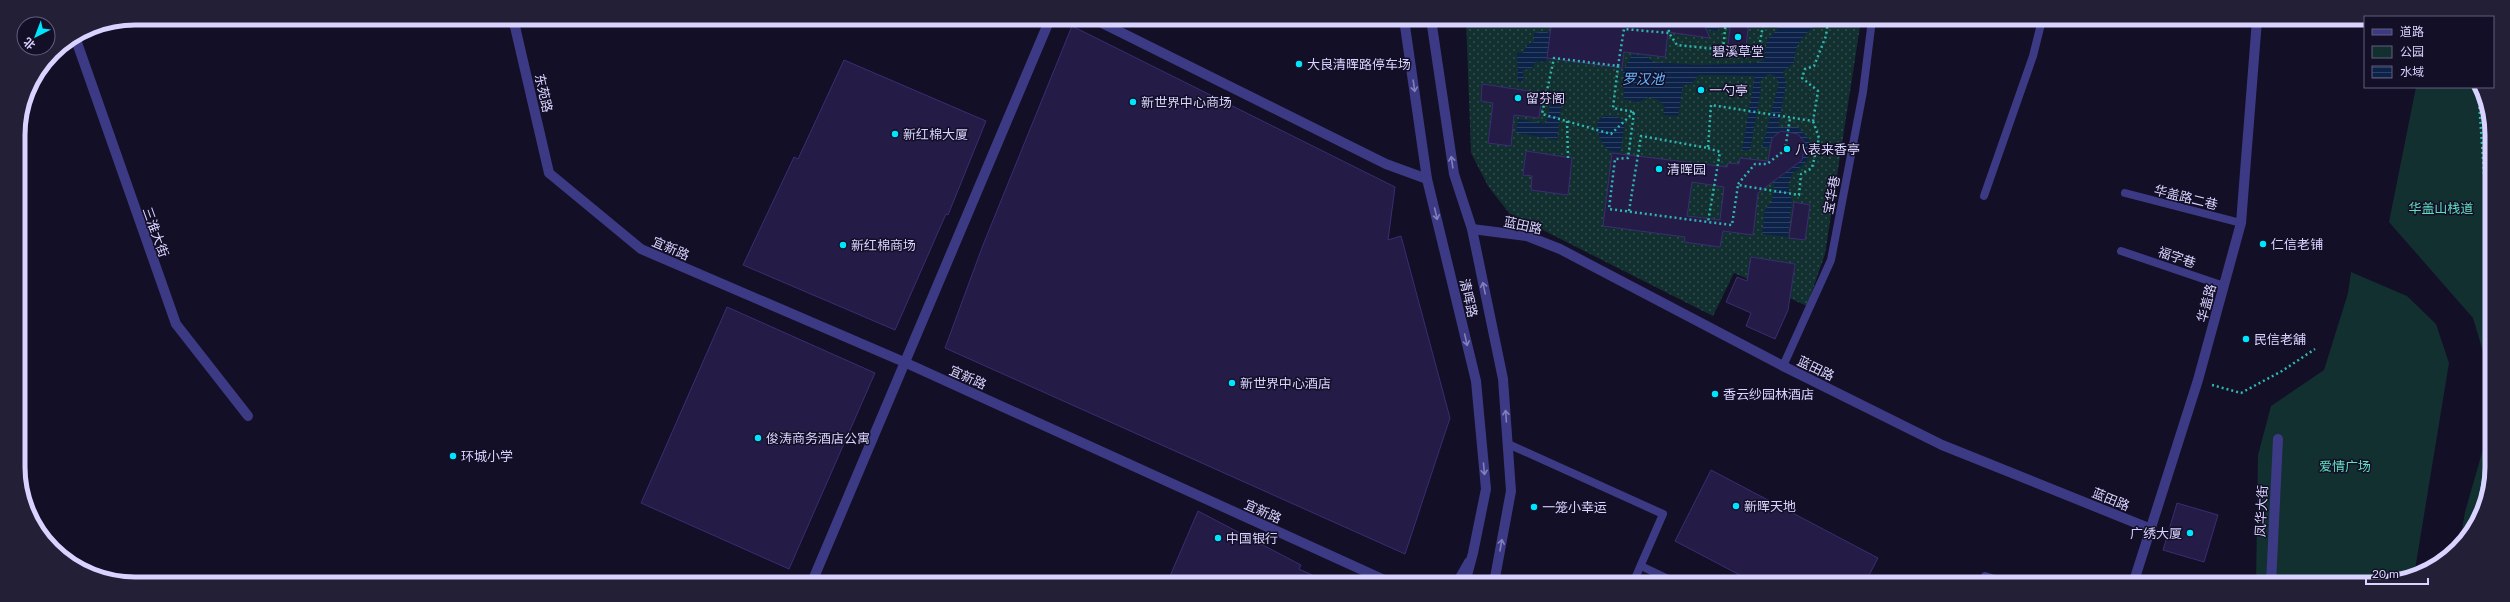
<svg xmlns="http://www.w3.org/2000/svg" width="2510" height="602" font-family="Lato,'Noto Sans SC',sans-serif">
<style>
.grass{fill:url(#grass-dots)}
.park{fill:#12302f}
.water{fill:url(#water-rules)}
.building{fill:#241b47;stroke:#3b2d73;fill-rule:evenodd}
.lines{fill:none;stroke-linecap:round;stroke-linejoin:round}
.path{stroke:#2fb8b0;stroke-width:2.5;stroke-dasharray:2 3;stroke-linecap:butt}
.service{stroke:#3d3a85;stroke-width:8}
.pedestrian{stroke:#3d3a85;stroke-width:10}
.minor{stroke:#3d3a85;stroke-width:10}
.tertiary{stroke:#3d3a85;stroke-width:10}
.oneway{stroke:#837fbc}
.poi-dot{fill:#00e5ff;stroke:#130f26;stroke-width:1.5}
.labels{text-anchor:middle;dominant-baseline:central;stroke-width:3;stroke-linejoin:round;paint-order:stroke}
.poi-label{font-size:13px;fill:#d9d4ff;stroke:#130f26;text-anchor:start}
.street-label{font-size:13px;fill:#d9d4ff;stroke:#130f26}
.park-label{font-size:13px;fill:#5fe0c0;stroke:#130f26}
.water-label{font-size:14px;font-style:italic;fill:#62b6ff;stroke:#130f26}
.rim{fill:none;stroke:#d9d4ff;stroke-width:5}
</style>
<defs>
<pattern id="grass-dots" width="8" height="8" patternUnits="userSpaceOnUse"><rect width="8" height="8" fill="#12302f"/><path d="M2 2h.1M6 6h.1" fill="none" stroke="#344d4e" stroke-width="1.8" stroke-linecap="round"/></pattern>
<pattern id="water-rules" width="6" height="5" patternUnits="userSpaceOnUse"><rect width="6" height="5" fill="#0c2248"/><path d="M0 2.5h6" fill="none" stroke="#2f4163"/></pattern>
</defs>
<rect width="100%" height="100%" fill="#130f26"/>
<path class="grass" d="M1466 19 1861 20 1825 254 1807 306 1734 273 1713 316 1509 213 1488 186 1471 153Z"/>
<g class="park">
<path d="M2416 87H2481L2490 113V375L2473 318 2389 222Z"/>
<path d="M2351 272 2407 296 2436 324 2449 363 2414 576 2382 584H2256L2258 455 2271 406 2324 370 2348 293Z"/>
<path d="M2490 425V490L2476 525 2459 547 2465 512Z"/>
</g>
<g class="water">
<path d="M1702 20H1720L1718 31 1699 28Z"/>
<path d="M1779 20 1822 21C1806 32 1794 43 1794 63L1783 71 1786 84 1778 127H1798L1810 141 1807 161 1792 174 1788 186 1792 201 1788 237 1762 234 1765 210 1772 201 1781 131 1772 138 1769 147 1762 148 1779 83 1775 76 1768 74 1760 81 1761 89 1750 150H1742L1755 76 1699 75 1691 84 1683 85 1678 116 1663 115 1665 107 1659 100 1649 97 1638 102 1624 99 1623 71 1632 55 1646 56 1654 62 1699 65 1756 63 1764 61 1767 40 1777 30Z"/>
<path d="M1545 31 1571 45 1549 46 1546 62 1536 61 1533 67 1522 71 1524 78 1521 82 1518 81 1517 53H1523L1527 45 1534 42V33Z"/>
<path d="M1552 96 1562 99 1557 140 1516 133 1518 119 1546 124Z"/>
<path d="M1603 116H1616L1625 123 1620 152 1609 151C1600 142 1598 135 1597 123Z"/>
</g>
<g class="building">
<path d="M1552 19 1702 20 1710 38 1668 32 1665 57 1624 52 1622 68 1547 58Z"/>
<path d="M1731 20H1749L1746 47 1728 45Z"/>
<path d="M1072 26 1395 187 1388 240 1401 236 1450 418 1405 554 945 348 983 245Z"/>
<path d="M844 60 986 121 948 215 946 214 895 330 743 265 794 157 798 159Z"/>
<path d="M1482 84 1542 93 1539 118 1514 115 1511 146 1488 143 1493 103 1481 101Z"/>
<path d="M1781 131 1798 134 1805 143 1802 160 1758 193 1753 235 1723 231 1720 247 1684 242 1685 237 1603 226 1612 153 1727 167 1728 163 1739 164 1740 158 1768 161 1772 138ZM1692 182 1724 187 1720 220 1687 216Z"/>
<path d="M1526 151 1572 158 1568 195 1531 190 1532 176 1523 175Z"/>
<path d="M1794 202 1810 205 1805 240 1789 238Z"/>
<path d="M1751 257 1795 264 1788 310 1775 339 1746 326 1751 313 1726 302 1737 277 1747 281Z"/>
<path d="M727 307 875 373 789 569 641 503Z"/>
<path d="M1711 470 1878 558 1865 583H1755L1675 541Z"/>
<path d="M2177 503 2218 515 2204 562 2163 550Z"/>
<path d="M1198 511 1301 565 1299 569 1330 583H1167Z"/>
</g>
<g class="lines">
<g class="path">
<path d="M1668 20 1669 33 1677 45 1758 53 1764 20"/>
<path d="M1723 49 1726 20"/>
<path d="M1618 66 1624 29 1669 33"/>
<path d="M2478 87 2490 260"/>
<path d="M1634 112 1611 134 1542 114 1554 58 1618 66 1613 108 1634 112 1628 158 1615 159 1609 209 1708 222"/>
<path d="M1567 121 1568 158"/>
<path d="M1708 148 1720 152 1708 222 1732 225 1738 185 1799 195 1801 174 1812 168 1819 138 1813 121"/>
<path d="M1738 184 1755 164H1767L1785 150 1790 118"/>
<path d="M1629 211 1641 136 1708 148 1711 105 1813 121 1818 91 1802 78 1805 69 1814 66 1826 36 1828 20"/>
<path d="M2212 385 2241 393 2282 371 2315 349"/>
<path d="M2474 528 2490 444"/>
</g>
<g class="service">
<path d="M2125 193 2241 223"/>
<path d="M1984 196 2033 56 2042 20"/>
<path d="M2121 251 2224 286"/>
<path d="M1783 366 1831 260 1863 92 1872 20"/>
<path d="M1508 444 1663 514 1633 583"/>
<path d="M1641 566 1677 583"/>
<path d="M1985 576 2007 583"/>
</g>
<path class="pedestrian" d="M2133 584 2198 380 2241 223 2257 20"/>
<g class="minor">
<path d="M513 18 549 173 641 249 904 362 1391 583"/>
<path d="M1094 19 1386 164 1427 179"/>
<path d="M75 37 176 324 248 416"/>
<path d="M1472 229 1527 236 1560 249 1783 366 1942 445 2151 529"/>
<path d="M812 582 1050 19"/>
<path d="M1457 583 1469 562"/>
<path d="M2271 584 2278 439"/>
</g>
<g class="tertiary">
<path d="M1404 19 1427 179 1476 381 1486 489 1473 553 1465 583"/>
<path d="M1431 19 1454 174 1472 229 1503 379 1511 491 1494 583"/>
</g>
</g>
<defs><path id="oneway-shaft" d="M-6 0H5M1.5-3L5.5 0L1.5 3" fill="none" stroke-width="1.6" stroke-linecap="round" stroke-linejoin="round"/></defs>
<g class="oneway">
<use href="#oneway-shaft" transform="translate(1414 86) rotate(82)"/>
<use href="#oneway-shaft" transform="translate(1452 162) rotate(-98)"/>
<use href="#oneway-shaft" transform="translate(1436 214) rotate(77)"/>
<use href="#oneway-shaft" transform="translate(1484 288) rotate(-102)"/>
<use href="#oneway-shaft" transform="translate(1466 340) rotate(77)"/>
<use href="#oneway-shaft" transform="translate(1506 416) rotate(-94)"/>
<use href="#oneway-shaft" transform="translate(1484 469) rotate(85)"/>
<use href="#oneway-shaft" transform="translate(1501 545) rotate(-80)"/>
</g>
<g class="poi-dot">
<circle cx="1738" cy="37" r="4"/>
<circle cx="1299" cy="64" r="4"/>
<circle cx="1701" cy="90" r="4"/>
<circle cx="1518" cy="98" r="4"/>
<circle cx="1133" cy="102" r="4"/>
<circle cx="895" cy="134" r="4"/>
<circle cx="1787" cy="149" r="4"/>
<circle cx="1659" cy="169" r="4"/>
<circle cx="2263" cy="244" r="4"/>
<circle cx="843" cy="245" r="4"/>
<circle cx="2246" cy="339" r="4"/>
<circle cx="1232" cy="383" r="4"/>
<circle cx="1715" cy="394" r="4"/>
<circle cx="758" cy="438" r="4"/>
<circle cx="453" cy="456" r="4"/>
<circle cx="1736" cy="506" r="4"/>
<circle cx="1534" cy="507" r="4"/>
<circle cx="2190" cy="533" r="4"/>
<circle cx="1218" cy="538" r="4"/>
</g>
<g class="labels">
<g class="poi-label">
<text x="1738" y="51" text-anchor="middle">碧溪草堂</text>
<text x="1307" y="64">大良清晖路停车场</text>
<text x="1709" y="90">一勺亭</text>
<text x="1526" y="98">留芬阁</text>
<text x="1141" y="102">新世界中心商场</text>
<text x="903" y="134">新红棉大厦</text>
<text x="1795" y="149">八表来香亭</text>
<text x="1667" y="169">清晖园</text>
<text x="2271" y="244">仁信老铺</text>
<text x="851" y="245">新红棉商场</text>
<text x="2254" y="339">民信老舖</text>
<text x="1240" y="383">新世界中心酒店</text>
<text x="1723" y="394">香云纱园林酒店</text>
<text x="766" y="438">俊涛商务酒店公寓</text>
<text x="461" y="456">环城小学</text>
<text x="1744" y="506">新晖天地</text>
<text x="1542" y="507">一笼小幸运</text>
<text x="2182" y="533" text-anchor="end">广绣大厦</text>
<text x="1226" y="538">中国银行</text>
</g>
<g class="street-label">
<text transform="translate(544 93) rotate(77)">东苑路</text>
<text transform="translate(1831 195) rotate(-79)">宝华巷</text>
<text transform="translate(2186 197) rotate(14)">华盖路二巷</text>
<text transform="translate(1523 225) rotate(12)">蓝田路</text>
<text transform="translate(156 232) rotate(70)">三淮大街</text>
<text transform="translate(671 248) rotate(23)">宜新路</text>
<text transform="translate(2177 257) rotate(19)">福字巷</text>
<text transform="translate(1469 298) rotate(77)">清晖路</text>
<text transform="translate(2206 303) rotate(-75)">华盖路</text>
<text transform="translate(1816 368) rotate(26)">蓝田路</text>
<text transform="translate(968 377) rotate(24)">宜新路</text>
<text transform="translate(2111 499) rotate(22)">蓝田路</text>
<text transform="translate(1263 511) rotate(24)">宜新路</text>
<text transform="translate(2261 511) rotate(-87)">凤华大街</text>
</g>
<g class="park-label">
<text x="2441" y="208">华盖山栈道</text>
<text x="2345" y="466">爱情广场</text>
</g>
<g class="water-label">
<text x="1643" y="78">罗汉池</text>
</g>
</g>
<path d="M0 0H2510V602H0ZM135 25H2375A110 110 0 0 1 2485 135V467A110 110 0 0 1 2375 577H135A110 110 0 0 1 25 467V135A110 110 0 0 1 135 25Z" fill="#231f37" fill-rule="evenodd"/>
<path class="rim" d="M135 25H2375A110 110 0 0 1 2485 135V467A110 110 0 0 1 2375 577H135A110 110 0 0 1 25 467V135A110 110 0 0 1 135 25Z"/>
<rect x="2364" y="16" width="130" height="72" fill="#130f26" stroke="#625e7d"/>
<rect x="2372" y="29" width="20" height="6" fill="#3d3a85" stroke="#625e7d"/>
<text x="2400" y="36" font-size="12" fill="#d9d4ff">道路</text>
<rect x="2372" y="46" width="20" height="12" fill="#12302f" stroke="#625e7d"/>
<text x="2400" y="56" font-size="12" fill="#d9d4ff">公园</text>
<rect x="2372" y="66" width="20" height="12" fill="url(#water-rules)" stroke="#625e7d"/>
<text x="2400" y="76" font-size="12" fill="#d9d4ff">水域</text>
<g transform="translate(36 36) rotate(222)"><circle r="19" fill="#130f26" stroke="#625e7d"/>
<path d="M0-3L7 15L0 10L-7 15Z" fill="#00e5ff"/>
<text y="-6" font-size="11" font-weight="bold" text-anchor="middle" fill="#d9d4ff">北</text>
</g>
<path d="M2366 578v6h62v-6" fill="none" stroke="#d9d4ff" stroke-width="2"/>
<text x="2372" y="578" font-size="12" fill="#d9d4ff" stroke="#130f26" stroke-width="3" paint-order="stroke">20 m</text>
</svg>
